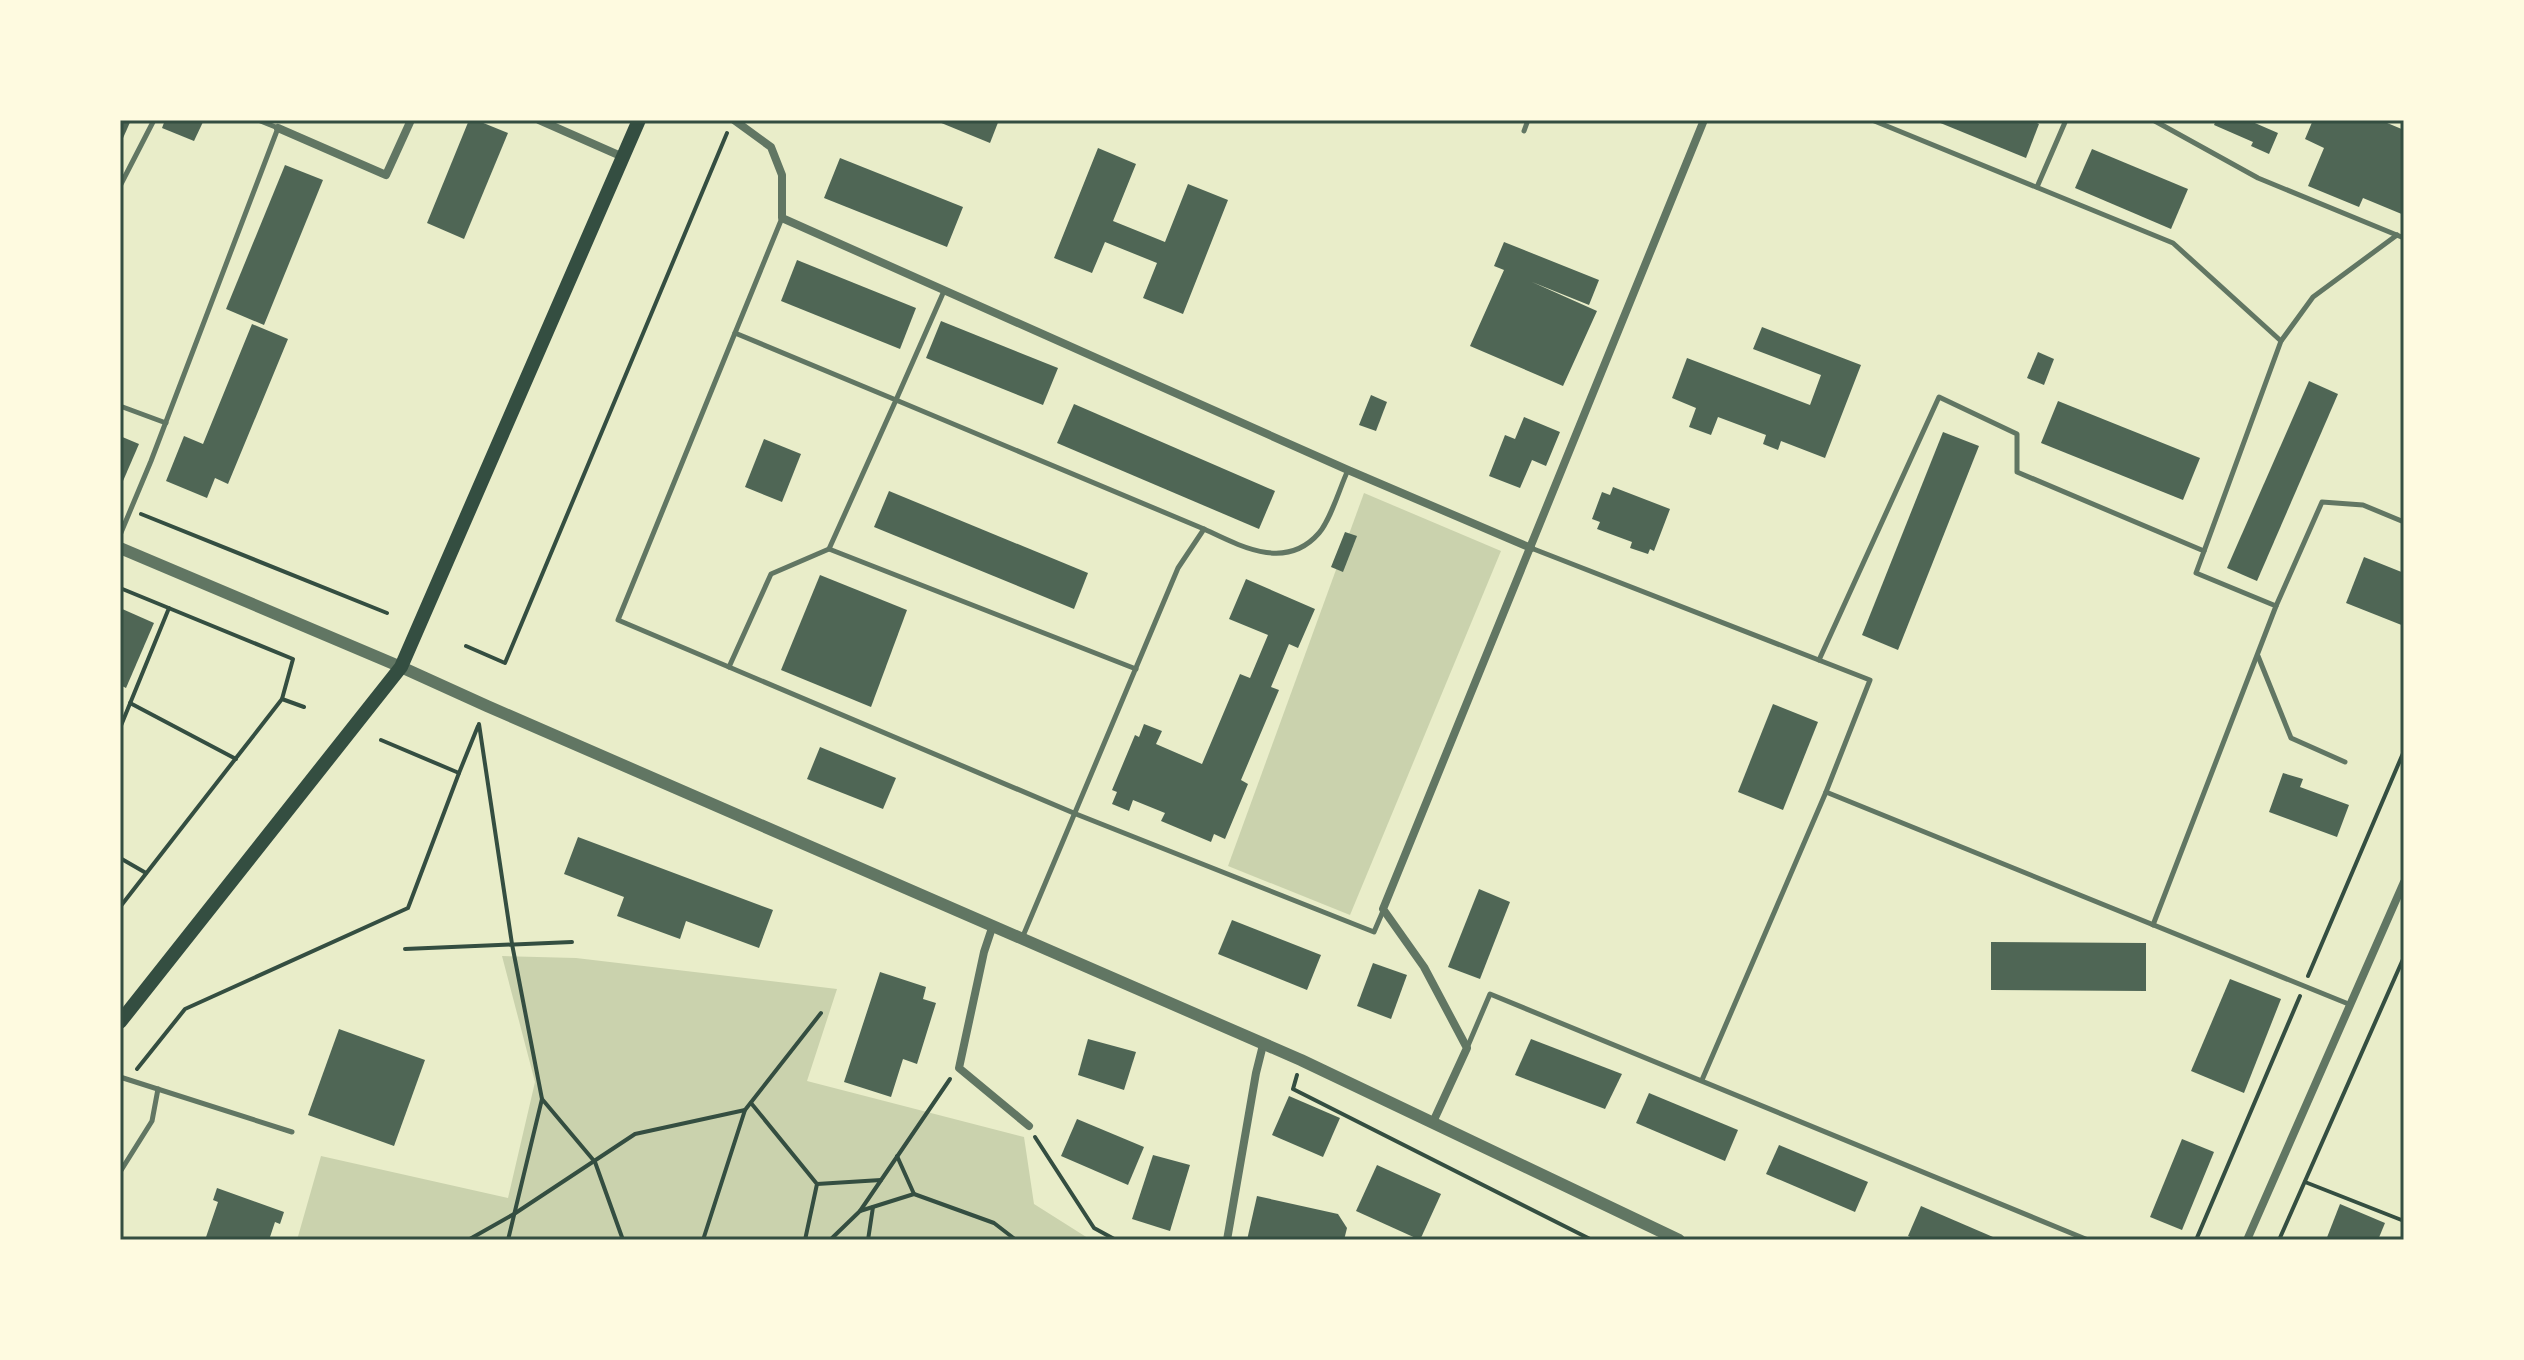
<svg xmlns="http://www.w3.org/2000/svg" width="2524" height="1360" font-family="Lato,sans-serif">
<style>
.green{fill:#cad2ad}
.building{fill:#4f6655}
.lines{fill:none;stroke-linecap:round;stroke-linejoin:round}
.path{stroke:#344e41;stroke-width:4}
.service{stroke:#617663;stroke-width:5}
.minor{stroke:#617663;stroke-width:8}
.tertiary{stroke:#617663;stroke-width:12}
.secondary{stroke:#344e41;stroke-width:14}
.neatline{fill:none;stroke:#344e41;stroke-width:3}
</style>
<rect width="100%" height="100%" fill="#e9edc9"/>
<g class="green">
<path d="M1364 493 1501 551 1350 915 1228 866Z"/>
<path d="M502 956 576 958 837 989 807 1081 1024 1137 1034 1204 1091 1240H297L321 1156 508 1198 535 1082Z"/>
</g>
<g class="building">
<path d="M120 120H131L120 145Z"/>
<path d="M165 120H199L203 122 194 141 162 128Z"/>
<path d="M469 120H476L508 133 464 239 427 223Z"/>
<path d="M934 120H999L990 143Z"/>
<path d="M1933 120H2031L2039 124 2026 158Z"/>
<path d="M2216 120H2248L2278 133 2269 154 2251 146 2253 142 2214 125Z"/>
<path d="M2313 120H2380L2404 130V215L2363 198 2359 207 2308 186 2324 148 2305 139Z"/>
<path d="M1098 148 1136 164 1113 221 1165 242 1188 184 1228 200 1183 314 1143 298 1157 263 1105 242 1092 273 1054 258Z"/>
<path d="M2092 149 2188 189 2171 229 2075 188Z"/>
<path d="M840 158 963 207 947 247 824 198Z"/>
<path d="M285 165 323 180 264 325 226 309Z"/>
<path d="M1504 242 1599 280 1589 305 1532 282 1597 311 1563 386 1470 346 1504 270 1494 266Z"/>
<path d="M797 260 916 308 900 349 781 301Z"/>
<path d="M941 321 1058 368 1043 405 926 358Z"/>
<path d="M252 324 288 339 228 484 215 478 207 498 166 481 184 436 203 444Z"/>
<path d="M1762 327 1861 365 1825 458 1781 441 1778 450 1763 444 1766 435 1718 417 1711 435 1689 427 1696 408 1672 398 1687 358 1810 405 1821 375 1753 349Z"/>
<path d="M2038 352 2054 359 2044 385 2027 378Z"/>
<path d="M2309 381 2338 394 2257 581 2227 568Z"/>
<path d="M1371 395 1387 402 1376 431 1359 425Z"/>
<path d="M2058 401 2200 458 2183 500 2041 443Z"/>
<path d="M1074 404 1275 491 1259 529 1057 443Z"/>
<path d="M1524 417 1560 432 1546 466 1532 460 1520 488 1489 476 1505 435 1515 439Z"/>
<path d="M1943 432 1979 446 1898 650 1862 635Z"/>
<path d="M120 436 139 444 120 488Z"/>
<path d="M764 439 801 454 782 502 745 487Z"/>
<path d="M1613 487 1670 509 1654 551 1650 549 1648 554 1630 548 1632 542 1597 529 1600 522 1592 519 1602 492 1610 495Z"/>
<path d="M889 491 1088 573 1074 609 874 527Z"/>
<path d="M1345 532 1357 536 1343 572 1331 567Z"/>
<path d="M2364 557 2404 573V626L2346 603Z"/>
<path d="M820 575 907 610 871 707 781 670Z"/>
<path d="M1246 579 1315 609 1298 648 1289 644 1271 687 1279 690 1241 780 1248 784 1225 839 1214 834 1211 842 1161 821 1165 813 1133 800 1129 811 1112 804 1117 792 1112 790 1135 735 1139 737 1144 724 1162 731 1156 744 1202 764 1240 674 1250 678 1268 635 1229 619Z"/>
<path d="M120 608 154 623 126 688 120 685Z"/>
<path d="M1773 704 1818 722 1783 810 1738 792Z"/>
<path d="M820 747 896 778 883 809 807 779Z"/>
<path d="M2283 773 2303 779 2300 787 2349 805 2337 837 2269 812Z"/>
<path d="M578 837 773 910 759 948 686 921 680 939 617 916 624 897 564 874Z"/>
<path d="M1479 889 1510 902 1480 979 1448 967Z"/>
<path d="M1232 920 1321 955 1307 990 1218 954Z"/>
<path d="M1991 942 2146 943V991L1991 990Z"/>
<path d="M1373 963 1407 975 1391 1019 1357 1006Z"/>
<path d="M880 972 926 987 923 999 936 1003 917 1064 903 1059 891 1097 844 1082Z"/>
<path d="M2230 979 2281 999 2244 1093 2191 1071Z"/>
<path d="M339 1029 425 1060 394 1146 308 1115Z"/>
<path d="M1088 1039 1136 1052 1124 1090 1078 1075Z"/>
<path d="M1531 1039 1622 1074 1605 1109 1515 1075Z"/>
<path d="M1649 1093 1738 1130 1725 1161 1636 1123Z"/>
<path d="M1289 1096 1340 1118 1323 1157 1272 1135Z"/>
<path d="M1077 1119 1144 1147 1128 1185 1061 1156Z"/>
<path d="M2182 1139 2214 1152 2182 1230 2150 1217Z"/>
<path d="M1779 1145 1868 1182 1855 1212 1766 1174Z"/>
<path d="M1153 1155 1190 1165 1170 1231 1132 1219Z"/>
<path d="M1377 1165 1441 1194 1420 1240 1356 1211Z"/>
<path d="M217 1188 284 1212 280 1224 275 1222 269 1240H205L218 1202 213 1200Z"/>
<path d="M1257 1196 1338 1214 1347 1228 1344 1240H1247Z"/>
<path d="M2340 1204 2385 1223 2378 1240H2326Z"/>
<path d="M1921 1206 2000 1240H1917L1908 1236Z"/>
</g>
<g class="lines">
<g class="path">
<path d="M141 514 387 613"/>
<path d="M120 588 293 659 282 699"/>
<path d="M466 646 505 663 727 133"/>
<path d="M130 703 236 759"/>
<path d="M479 724 512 944 542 1099 508 1240"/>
<path d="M120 728 169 608"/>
<path d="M381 740 459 773 478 726"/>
<path d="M120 858 146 873"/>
<path d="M120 907 282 699 304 707"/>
<path d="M405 949 572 942"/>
<path d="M2308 976 2404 751"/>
<path d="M137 1069 185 1009 408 908 459 773"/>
<path d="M1297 1075 1293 1089 1592 1240"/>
<path d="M542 1099 595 1162 623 1240"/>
<path d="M751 1103 817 1184 805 1240"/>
<path d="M1035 1137 1094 1228 1116 1240"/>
<path d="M897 1156 914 1194"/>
<path d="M2305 1182 2404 1221"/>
<path d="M817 1184 881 1180"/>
<path d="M860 1211 950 1079"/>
<path d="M468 1240 514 1214 635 1134 745 1110"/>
<path d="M703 1240 745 1110 821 1013"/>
<path d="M830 1240 860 1211 914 1194 994 1223 1016 1240"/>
<path d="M868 1240 873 1207"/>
<path d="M2196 1240 2300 996"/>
<path d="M2279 1240 2404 957"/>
<path d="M2402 1240 2404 1236"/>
</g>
<g class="service">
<path d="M1872 120 2173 243 2281 341"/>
<path d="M2153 120 2258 178 2404 238"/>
<path d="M1524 131 1528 120"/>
<path d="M120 186 154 120"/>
<path d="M2037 187 2066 120"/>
<path d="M782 218 735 333 896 400 829 549 1136 669"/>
<path d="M944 291 896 400 1204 529"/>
<path d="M735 333 618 620 1076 814 1374 932 1383 911"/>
<path d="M120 406 166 423"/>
<path d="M120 535 151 461 278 128 258 120"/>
<path d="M1531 548 1870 680 1826 792"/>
<path d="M2276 606 2322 502 2363 505 2404 522"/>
<path d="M2258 656 2291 738 2345 762"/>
<path d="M1819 660 1939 397 2017 434V472L2204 551"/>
<path d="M729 667 771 574 829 549"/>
<path d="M2153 925 2276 606 2196 573 2281 341 2313 297 2397 235"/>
<path d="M1023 936 1178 568 1204 529C1242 547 1286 571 1319 533 1331 519 1340 487 1348 470"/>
<path d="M1467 1048 1490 994 2088 1240"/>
<path d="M120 1077 292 1132"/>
<path d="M1702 1080 1826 792 2351 1005"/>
<path d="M120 1172 152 1121 158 1089"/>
</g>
<g class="minor">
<path d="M539 120 623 157"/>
<path d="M734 120 771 147 782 175V218L1348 470 1531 548"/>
<path d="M278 128 386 175 411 120"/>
<path d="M993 925 984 952 959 1068 1029 1126"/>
<path d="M1433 1122 1467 1048 1424 967 1383 909 1704 120"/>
<path d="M1227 1240 1256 1073 1263 1045"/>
<path d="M2247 1240 2404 882"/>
</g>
<path class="tertiary" d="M120 548 401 667 487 706 1301 1060 1679 1240"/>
<path class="secondary" d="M120 1022 401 667 639 120"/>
</g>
<rect width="2524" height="1360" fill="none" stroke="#fefae0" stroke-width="244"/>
<rect x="122" y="122" width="2280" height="1116" class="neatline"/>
</svg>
